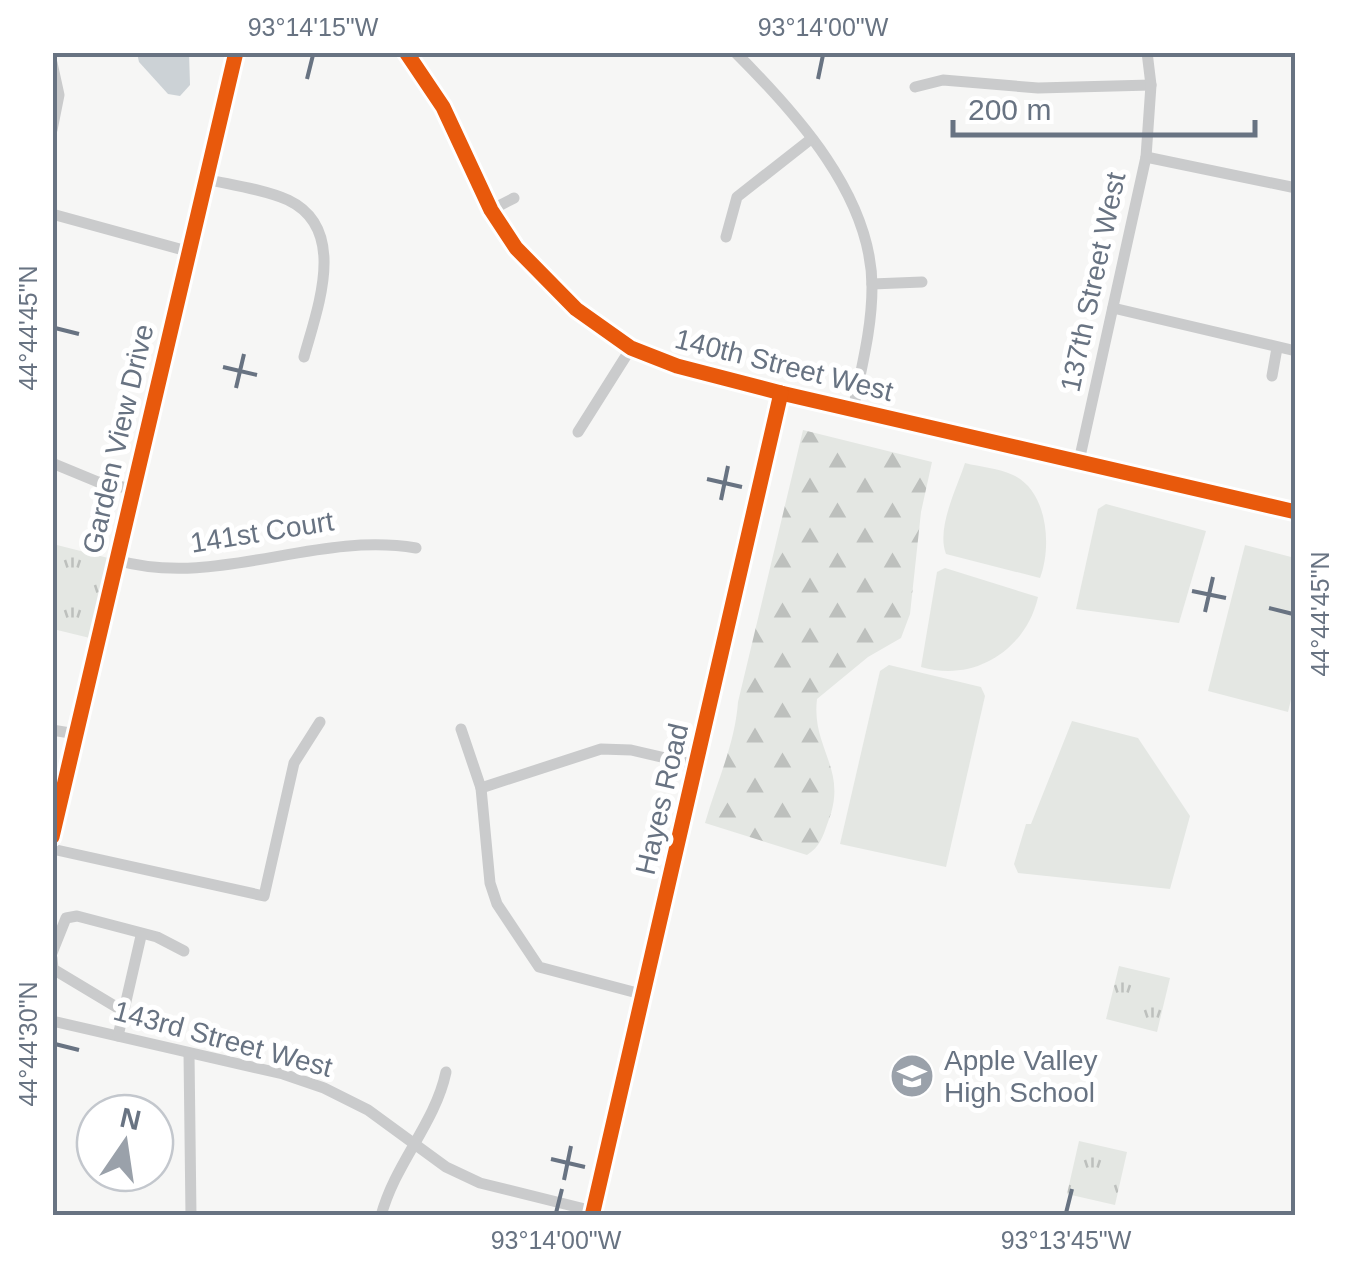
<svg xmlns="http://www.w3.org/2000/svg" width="1348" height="1268" font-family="Arial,sans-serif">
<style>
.grass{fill:#e4e7e3}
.forest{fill:url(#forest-firs)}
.park{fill:url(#park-tufts)}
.water{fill:#ccd2d6}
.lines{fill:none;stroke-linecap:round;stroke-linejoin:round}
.minor{stroke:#cacbcc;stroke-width:11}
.tertiary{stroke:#cacbcc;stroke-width:14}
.cycleway-casing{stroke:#fff;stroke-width:21}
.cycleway{stroke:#e8590c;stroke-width:15}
.ticks{fill:none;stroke:#687382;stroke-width:4}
.labels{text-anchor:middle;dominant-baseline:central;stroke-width:10;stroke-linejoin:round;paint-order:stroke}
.street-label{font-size:28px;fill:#687382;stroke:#fff}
.poi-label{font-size:28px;fill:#687382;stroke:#fff;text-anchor:start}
.neatline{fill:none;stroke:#687382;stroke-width:4}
.ticks-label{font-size:25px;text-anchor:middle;fill:#687382}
</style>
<defs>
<pattern id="forest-firs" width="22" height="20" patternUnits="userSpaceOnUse" patternTransform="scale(2.5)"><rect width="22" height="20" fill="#e4e7e3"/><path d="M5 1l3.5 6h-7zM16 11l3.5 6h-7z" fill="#bdc0bd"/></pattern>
<pattern id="park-tufts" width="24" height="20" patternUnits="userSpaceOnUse" patternTransform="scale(2.5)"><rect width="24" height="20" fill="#e4e7e3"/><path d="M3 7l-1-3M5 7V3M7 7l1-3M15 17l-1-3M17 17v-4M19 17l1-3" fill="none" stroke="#bdc0bd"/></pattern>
</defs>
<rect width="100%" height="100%" fill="#f6f6f5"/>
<g class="grass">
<path d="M965 463C980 467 999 468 1013 475 1048 491 1052 547 1040 578L946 554C936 528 957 488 965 463Z"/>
<path d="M1106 504 1206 531 1179 623 1076 609 1098 509Z"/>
<path d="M1245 545 1295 558V683L1288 712 1208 691Z"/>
<path d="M945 568 1038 597C1026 650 974 683 921 667L937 572Z"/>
<path d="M889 665 981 687 985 696 946 867 840 844 880 671Z"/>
<path d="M1072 721 1138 738 1190 816 1170 889 1018 873 1014 864 1026 824H1031Z"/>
</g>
<path class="forest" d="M803 430 932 462 921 512 910 614 901 638 868 657 817 699C811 749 849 769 828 822 823 836 820 847 807 855L705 823C717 781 735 744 738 702Z"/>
<g class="park">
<path d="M53 544 116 560 98 640 53 629Z"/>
<path d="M1119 966 1170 978 1157 1032 1106 1019Z"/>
<path d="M1079 1141 1127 1152 1115 1205 1067 1194Z"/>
</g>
<path class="water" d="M137 53H189L190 85 180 96 168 94 139 62Z"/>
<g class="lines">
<g class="minor">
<path d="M735 52C796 113 872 196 872 287 872 329 861 369 853 410"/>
<path d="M52 63 59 95 52 130"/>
<path d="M915 87 943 80 1038 88 1151 85"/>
<path d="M1146 157 1296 188"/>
<path d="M205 179C231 185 263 189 288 200 349 229 317 309 304 357"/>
<path d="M491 210 514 198"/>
<path d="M52 214 187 251"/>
<path d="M726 237 737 197 811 139"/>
<path d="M872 284 922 282"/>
<path d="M1113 308 1296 351"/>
<path d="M1272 376 1277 348"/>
<path d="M578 432 631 348"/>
<path d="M1079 461 1146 157 1151 85 1147 52"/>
<path d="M52 463 98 482 132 489"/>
<path d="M116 560C217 589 314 531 416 548"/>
<path d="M461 729 481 788 490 883 497 904 539 967 641 994"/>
<path d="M52 730 76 734"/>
<path d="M481 788 601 749 631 750 696 765"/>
<path d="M52 849 264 896 294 763 320 722"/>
<path d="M52 953 66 918 77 916 157 937 184 951"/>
<path d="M52 958 53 969 123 1011"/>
<path d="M52 1021 283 1074 324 1088 368 1110 446 1167 480 1183 593 1211"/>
<path d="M118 1036 141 936"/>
<path d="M189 1053 191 1216"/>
<path d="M381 1216C395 1163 435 1124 446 1072"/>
</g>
<g class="tertiary">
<path d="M406 52 443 107 491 210 516 248 576 309 631 348 677 366 781 393 1296 512"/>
<path d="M52 837 236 52"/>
<path d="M592 1216 781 393"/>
</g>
<defs>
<g id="cycleway">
<path d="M406 52 443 107 491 210 516 248 576 309 631 348 677 366 781 393 1296 512"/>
<path d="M52 837 236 52"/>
<path d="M592 1216 781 393"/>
</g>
</defs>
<use href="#cycleway" class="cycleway-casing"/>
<use href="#cycleway" class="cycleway"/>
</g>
<path class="ticks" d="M307 79 313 55M818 79 823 55M55 328 79 334M223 367 257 375M236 388 244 354M707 479 742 487M721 500 728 466M1192 591 1226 598M1269 608 1293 614M1205 612 1213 577M55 1044 79 1050M551 1159 585 1167M564 1180 571 1146M556 1213 562 1189M1066 1213 1072 1189"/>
<defs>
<symbol id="school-disc" viewBox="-11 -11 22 22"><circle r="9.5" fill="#9aa1aa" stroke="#fff"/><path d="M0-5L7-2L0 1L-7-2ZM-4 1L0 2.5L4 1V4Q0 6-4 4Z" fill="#fff"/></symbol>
</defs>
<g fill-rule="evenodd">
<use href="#school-disc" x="887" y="1051" width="50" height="50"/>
</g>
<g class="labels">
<g class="street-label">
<text transform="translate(1093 282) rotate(-78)">137th Street West</text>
<text transform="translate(784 365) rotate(14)">140th Street West</text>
<text transform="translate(118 439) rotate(-77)">Garden View Drive</text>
<text transform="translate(262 532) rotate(-9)">141st Court</text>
<text transform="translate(662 799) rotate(-77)">Hayes Road</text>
<text transform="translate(223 1039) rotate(15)">143rd Street West</text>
</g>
<g class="poi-label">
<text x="944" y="1060">Apple Valley<tspan x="944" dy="32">High School</tspan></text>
</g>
</g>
<rect width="1348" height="1268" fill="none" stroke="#ffffff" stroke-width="110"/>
<g transform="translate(125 1143) rotate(13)"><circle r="48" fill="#ffffff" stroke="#c3c7cd" stroke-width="2.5"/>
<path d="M0-8L18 38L0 25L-18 38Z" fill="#9aa1aa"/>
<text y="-15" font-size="28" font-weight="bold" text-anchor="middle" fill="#687382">N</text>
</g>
<path d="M953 120v15h302v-15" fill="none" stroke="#687382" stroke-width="5"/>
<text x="968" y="120" font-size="30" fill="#687382" stroke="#ffffff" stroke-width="8" paint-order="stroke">200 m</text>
<rect x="55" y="55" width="1238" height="1158" class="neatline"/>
<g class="ticks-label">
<text x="313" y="36">93°14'15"W</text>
<text x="823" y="36">93°14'00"W</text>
<text transform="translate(28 328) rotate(-90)" y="9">44°44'45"N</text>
<text transform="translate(1320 614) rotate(-90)" y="9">44°44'45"N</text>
<text transform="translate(28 1044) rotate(-90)" y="9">44°44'30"N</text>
<text x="556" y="1249">93°14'00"W</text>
<text x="1066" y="1249">93°13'45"W</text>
</g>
</svg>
